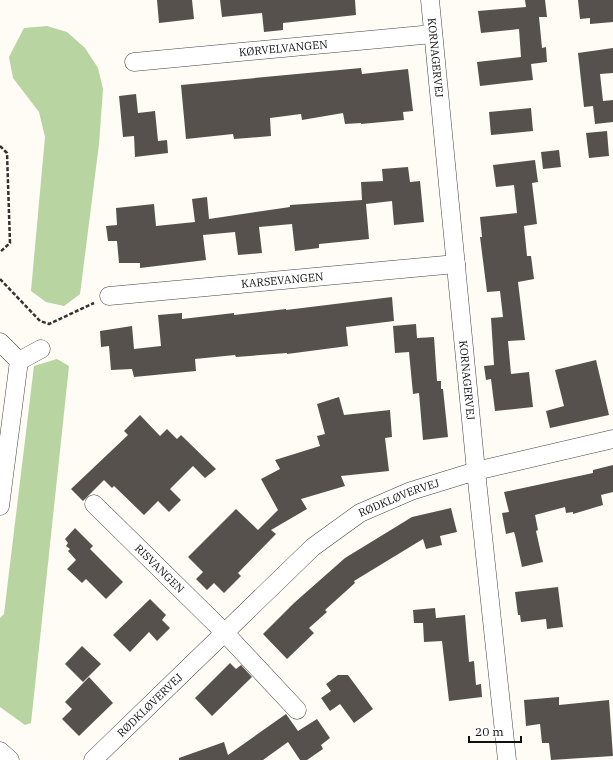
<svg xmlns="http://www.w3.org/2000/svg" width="613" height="760" font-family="'IBM Plex Serif',serif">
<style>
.forest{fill:#b7d4a1}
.building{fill:#57514d}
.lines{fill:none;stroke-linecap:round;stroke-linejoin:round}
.minor-casing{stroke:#434343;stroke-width:19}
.path{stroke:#323232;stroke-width:2.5;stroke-dasharray:4 2;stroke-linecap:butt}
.minor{stroke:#fff;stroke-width:18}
.labels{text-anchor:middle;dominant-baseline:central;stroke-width:4;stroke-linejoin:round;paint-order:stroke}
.street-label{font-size:11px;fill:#101010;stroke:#fff}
</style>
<rect width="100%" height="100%" fill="#fefcf4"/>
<g class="forest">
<path d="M47 26 67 32 85 48 98 68 103 89 99 144 80 294 64 306 46 302 31 291 45 137 39 112 13 78 9 57 24 28Z"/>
<path d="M57 359 69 366 31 723 25 725 0 707V618L4 614 34 366Z"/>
</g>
<g class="building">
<path d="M157 0H192L194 19 159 23Z"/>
<path d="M220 0H355L356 15 283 23V30L264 32 262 13 222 17Z"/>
<path d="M525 0H545L547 17H539L542 48 546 47 547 62 531 64 533 80 480 86 477 62 521 57 519 29 481 33 478 11 526 7Z"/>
<path d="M578 0H613V22L590 24V18L580 19Z"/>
<path d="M613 48V73L600 74 603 101 613 100V122L595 124 593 106 584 107 578 53Z"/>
<path d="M361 68 362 74 408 69 413 111 403 112 404 120 361 124V123L345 124 343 113 302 120 301 114 270 118 271 136 234 139 233 134 186 139 181 85Z"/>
<path d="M136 94 138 113 155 111 158 141 167 140 168 153 135 157 134 136 123 137 119 96Z"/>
<path d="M531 108 533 131 491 135 489 112Z"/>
<path d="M607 131 609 156 589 158 586 133Z"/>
<path d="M559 150 561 167 543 169 541 152Z"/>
<path d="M535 160 538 182 532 183 537 224 524 226 527 256H531L534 279 518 282 525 340 508 341 511 374 529 372 533 407 495 411 491 379 486 380 484 366 494 365 491 318 503 317 500 291 487 292 480 237H482L480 217 517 213 514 185 496 187 493 165Z"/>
<path d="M408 167 410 182 420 181 424 222 394 225 392 201 366 204 369 239 319 244V248L295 251 292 224 259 227 262 253 238 255 235 232 203 235 206 260 140 268V263H119L117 241H108L106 226 117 225 116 208 154 204 156 226 195 222 192 199 207 197 209 219 290 207V205L362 200 361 182 383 181 382 169Z"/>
<path d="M392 297 394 321 346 327 348 346 287 354V353L236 357 235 355 195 359 196 371 134 377 132 369 111 370 109 346 101 347 100 331 132 326 134 349 161 346 158 315 182 313V319L234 313V315L286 309V310Z"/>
<path d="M416 324 417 338 434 337 437 381H441V389H443L448 437 423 440 419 393 413 394 409 352 395 353 393 326Z"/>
<path d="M596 360 609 415 550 428 546 411 564 406 555 370Z"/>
<path d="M339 397 344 415 390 410 392 437 385 438 389 471 341 476 345 486 301 499 307 509 271 530 276 534 238 573 241 576 224 593 214 583 207 590 196 579 203 572 188 557 236 509 258 530 278 510 261 479 280 469 275 460 320 446 317 436 325 434 317 404Z"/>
<path d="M140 415 160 436 167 429 177 439 181 435 216 469 205 478 193 466 170 489 181 500 169 512 158 501 144 515 114 486 112 488 104 480 83 501 71 489 128 435 124 431Z"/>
<path d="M613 465V492L601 495 603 505 573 514V512L566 513 565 507 535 515 538 530 536 531 543 562 522 567 515 535 514 532 506 534 502 513 509 512 504 492 593 473V470Z"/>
<path d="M451 508 457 532 440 536 442 545 426 549 423 539 354 581 355 583 325 610 327 612 309 628 314 633 287 659 263 634 294 603 345 558 412 517Z"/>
<path d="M75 528 93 546 90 549 123 582 106 599 86 579 82 583 67 569 76 560 68 551 70 549 66 546 68 543 65 539Z"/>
<path d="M558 587 563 627 547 629 546 619 521 622 520 615H518L515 592Z"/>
<path d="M150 599 166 615 162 620 170 628 157 641 149 632 130 652 113 635Z"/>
<path d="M435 608 436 618 465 615 469 662 474 661 476 685 481 684 482 697 449 701 442 641 424 642 423 623H414L413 610Z"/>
<path d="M82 646 101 664 83 682 65 664Z"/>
<path d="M230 663 236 669 241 665 252 677 212 716 195 698Z"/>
<path d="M338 675H348L373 709 354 723 340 704 330 711 321 698 331 691 326 684Z"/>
<path d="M89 677 113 703 79 736 62 719 72 709 65 702Z"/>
<path d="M559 697V705L609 700 613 756 551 760 549 743H542L540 724 526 726 524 700Z"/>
<path d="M286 714 298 731 317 719 330 738 321 745 323 749 307 760H300L288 742 263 760H179V758L224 742 228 755Z"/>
</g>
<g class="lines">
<defs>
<g id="minor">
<path id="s1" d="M430 0 476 471 507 760"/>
<path id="s2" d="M134 62 433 34"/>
<path id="s3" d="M109 296 456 264"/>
<path d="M0 342 19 361 0 506"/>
<path d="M19 361 41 349"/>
<path id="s4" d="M94 504 225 633 297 710"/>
<path d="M0 751 10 760"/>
<path id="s5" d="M93 760 313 547 360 513 411 491 476 471 613 439"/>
</g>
</defs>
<use href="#minor" class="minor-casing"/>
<g class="path">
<path d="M0 146 7 153 10 243 0 252"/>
<path d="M0 279 40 321 49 324 94 303"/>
</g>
<use href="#minor" class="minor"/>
</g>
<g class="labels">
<g class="street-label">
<text stroke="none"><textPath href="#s2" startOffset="150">KØRVELVANGEN</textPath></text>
<text stroke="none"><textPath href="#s1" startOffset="58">KORNAGERVEJ</textPath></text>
<text stroke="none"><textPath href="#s3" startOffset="174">KARSEVANGEN</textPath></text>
<text stroke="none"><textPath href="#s1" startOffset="382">KORNAGERVEJ</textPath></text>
<text stroke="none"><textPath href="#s5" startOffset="406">RØDKLØVERVEJ</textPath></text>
<text stroke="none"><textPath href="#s4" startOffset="92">RISVANGEN</textPath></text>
<text stroke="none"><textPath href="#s5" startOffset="79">RØDKLØVERVEJ</textPath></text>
</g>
</g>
<path d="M469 736v6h52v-6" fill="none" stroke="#101010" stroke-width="2"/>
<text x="475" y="736" font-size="12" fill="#101010" stroke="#ffffff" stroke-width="3" paint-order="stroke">20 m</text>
</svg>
